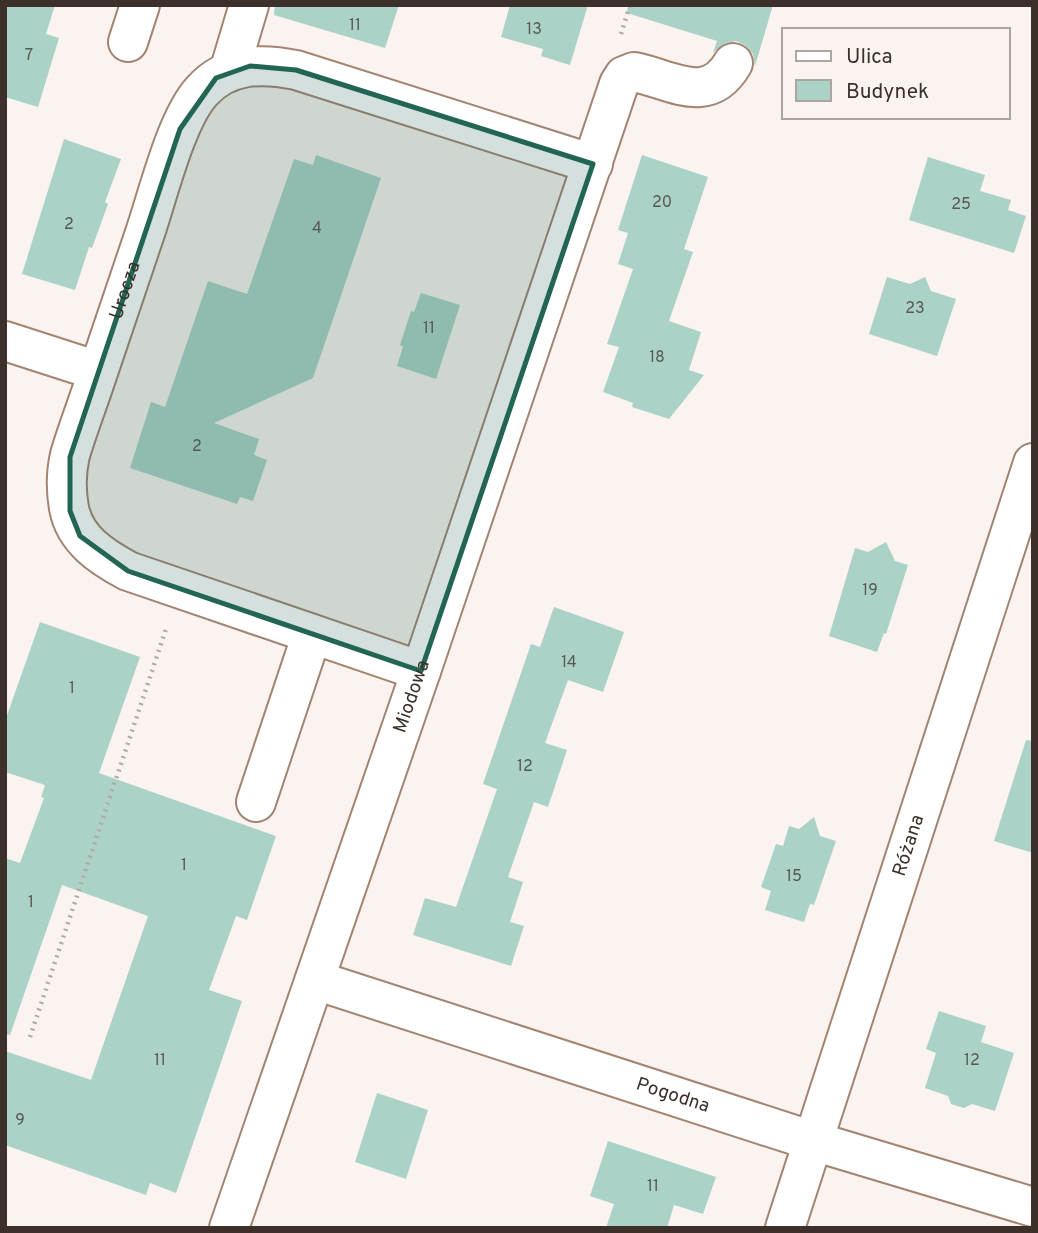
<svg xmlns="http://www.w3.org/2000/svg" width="1038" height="1233" font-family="Overpass,sans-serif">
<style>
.building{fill:#aad2c6}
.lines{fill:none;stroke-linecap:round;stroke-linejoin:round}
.minor-casing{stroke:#a38473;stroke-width:42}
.path{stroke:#b3a9a5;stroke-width:4.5;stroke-dasharray:2 5;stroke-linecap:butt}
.minor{stroke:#fff;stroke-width:38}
.marked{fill:#226555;fill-opacity:0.2;stroke:#226555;stroke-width:5;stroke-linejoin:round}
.labels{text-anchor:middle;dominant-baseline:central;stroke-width:5;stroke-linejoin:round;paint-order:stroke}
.number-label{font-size:16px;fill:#585850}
.street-label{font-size:19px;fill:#3d2f29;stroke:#faf3ef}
</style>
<rect width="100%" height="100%" fill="#faf3ef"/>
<g class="building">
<path d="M5 5H55L46 34 59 38 38 107 5 97Z"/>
<path d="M275 5H399L385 48 274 15Z"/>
<path d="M510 5H588L570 65 541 56 543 49 501 37Z"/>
<path d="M628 5H773L755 66 753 54 745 45 736 41 725 43 713 53 717 41 627 13Z"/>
<path d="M64 139 121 159 105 202 108 204 92 248 89 247 75 290 22 274Z"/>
<path d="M316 155 381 178 313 378 214 423 259 439 254 455 267 460 253 501 240 497 237 504 130 468 151 402 165 407 208 281 247 294 294 159 313 165Z"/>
<path d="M642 155 708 177 684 249 693 252 669 321 701 332 689 370 704 375 669 419 632 407 633 403 603 392 619 347 607 344 633 269 618 264 628 233 618 230Z"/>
<path d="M928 157 985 175 980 191 1011 200 1008 210 1026 216 1014 253 909 220Z"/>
<path d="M887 277 910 284 925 277 931 291 956 299 937 356 869 334Z"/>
<path d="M421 293 460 305 436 379 397 366 403 347 400 345 411 311 414 312Z"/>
<path d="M886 542 895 561 908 565 886 634 884 633 877 652 829 636 855 548 868 552Z"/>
<path d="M554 607 624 632 603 692 568 680 545 743 567 750 548 807 534 802 508 877 523 882 510 922 524 926 511 966 413 935 425 898 456 907 497 789 483 784 531 644 540 647Z"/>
<path d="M40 622 140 657 99 773 276 836 247 920 236 916 209 990 242 1001 176 1193 150 1183 146 1195 5 1145V1051L91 1080 148 916 62 885 10 1035 5 1034V858L20 863 44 798 41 797 45 785 5 772V721Z"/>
<path d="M1026 740 1033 741V853L994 841Z"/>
<path d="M814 817 820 836 836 841 814 905 810 904 804 922 765 910 771 891 761 887 776 844 783 846 789 826 799 829Z"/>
<path d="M939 1011 986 1026 981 1042 1014 1053 995 1111 972 1104 964 1108 951 1104 948 1096 925 1088 936 1053 926 1049Z"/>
<path d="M377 1093 428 1110 406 1179 355 1162Z"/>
<path d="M608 1141 716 1177 703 1214 674 1205 667 1228H606L614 1204 590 1196Z"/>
</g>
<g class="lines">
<defs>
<g id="minor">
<path d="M128 42 140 5"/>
<path d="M229 72 249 5"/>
<path d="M5 341 98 371"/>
<path id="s1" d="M421 671 128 571C102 557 75 540 69 508 66 491 66 472 70 455 77 431 86 408 94 384 111 334 128 283 145 233 158 195 176 119 202 91 227 63 262 63 296 70L593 164"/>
<path d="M256 802 312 634"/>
<path id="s2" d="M315 980 813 1141 1033 1207"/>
<path id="s3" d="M229 1228 421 671 619 84 624 76 634 72C671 79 708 107 733 63"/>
<path id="s4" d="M785 1228 1033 463"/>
</g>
</defs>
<use href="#minor" class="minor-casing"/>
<g class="path">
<path d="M621 34 630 5"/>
<path d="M30 1037 167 626"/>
</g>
<use href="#minor" class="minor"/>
</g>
<path class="marked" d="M250 66 296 70 593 164 421 671 128 571 80 536 70 511V457L180 129 216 78Z"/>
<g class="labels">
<g class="number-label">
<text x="355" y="26">11</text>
<text x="534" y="30">13</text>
<text x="29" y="56">7</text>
<text x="662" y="203">20</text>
<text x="961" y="205">25</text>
<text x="69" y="225">2</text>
<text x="317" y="229">4</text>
<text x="915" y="309">23</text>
<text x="429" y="329">11</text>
<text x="657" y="358">18</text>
<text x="197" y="447">2</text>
<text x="870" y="591">19</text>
<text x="569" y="663">14</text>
<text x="72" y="689">1</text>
<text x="525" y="767">12</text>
<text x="184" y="866">1</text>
<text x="794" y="877">15</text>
<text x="31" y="903">1</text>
<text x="160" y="1061">11</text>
<text x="972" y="1061">12</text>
<text x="20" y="1121">9</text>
<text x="653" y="1187">11</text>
</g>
<g class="street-label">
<text stroke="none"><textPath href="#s1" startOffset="626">Urocza</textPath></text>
<text stroke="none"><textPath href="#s3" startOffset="562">Miodowa</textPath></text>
<text stroke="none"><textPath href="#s4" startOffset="402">Różana</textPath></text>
<text stroke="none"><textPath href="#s2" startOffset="376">Pogodna</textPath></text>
</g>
</g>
<rect width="1038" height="1233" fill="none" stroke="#3d2f29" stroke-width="14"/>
<rect x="782" y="28" width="228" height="91" fill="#faf3ef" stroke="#aea5a0" stroke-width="2"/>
<rect x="796" y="51" width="35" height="10" fill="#ffffff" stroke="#aea5a0" stroke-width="2"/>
<text x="846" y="63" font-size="21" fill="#3d2f29">Ulica</text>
<rect x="796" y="80" width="35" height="21" fill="#aad2c6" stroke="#aea5a0" stroke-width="2"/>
<text x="846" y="98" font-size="21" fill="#3d2f29">Budynek</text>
</svg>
